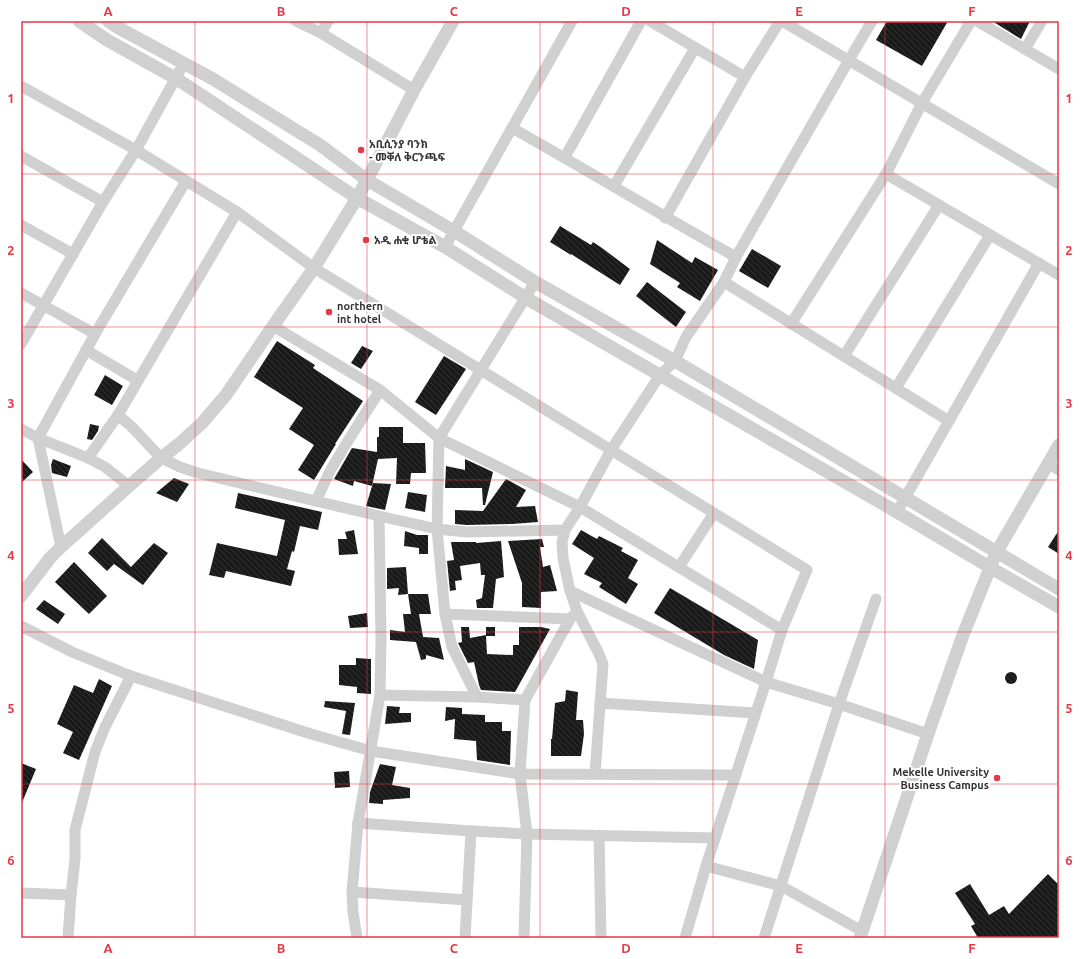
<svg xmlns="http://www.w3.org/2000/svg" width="1080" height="959" font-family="Ubuntu,'Noto Sans Ethiopic',sans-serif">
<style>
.building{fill:url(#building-back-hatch)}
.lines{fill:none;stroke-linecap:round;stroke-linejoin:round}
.minor{stroke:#d0d0d0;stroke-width:11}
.tertiary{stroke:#d0d0d0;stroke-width:13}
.grid{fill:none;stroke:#e63946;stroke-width:1;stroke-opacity:0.55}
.poi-dot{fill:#e63946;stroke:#fff;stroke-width:1.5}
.labels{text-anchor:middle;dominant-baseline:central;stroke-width:4;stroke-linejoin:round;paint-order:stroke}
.poi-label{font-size:11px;font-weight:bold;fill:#333;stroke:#fff;text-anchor:start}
.neatline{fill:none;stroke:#e63946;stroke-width:1.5}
.grid-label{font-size:13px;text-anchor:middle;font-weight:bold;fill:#e63946}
</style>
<defs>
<pattern id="building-back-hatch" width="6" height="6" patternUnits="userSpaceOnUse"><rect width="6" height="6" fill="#1a1a1a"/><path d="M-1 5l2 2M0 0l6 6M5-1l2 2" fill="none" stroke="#333"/></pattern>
</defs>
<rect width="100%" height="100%" fill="#fff"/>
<g class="building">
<path d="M887 21H948L922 66 876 40Z"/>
<path d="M992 21H1030L1021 39Z"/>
<path d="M560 226 591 245 593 242 602 248 630 269 620 285 571 254V255L550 242Z"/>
<path d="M657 240 692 263 695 257 718 270 700 301 677 287 680 283 650 264Z"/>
<path d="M752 249 781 266 768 288 739 271Z"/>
<path d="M647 282 686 312 676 327 636 296Z"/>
<path d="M277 341 315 365 313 368 363 401 335 444H336L314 480 298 470 314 445 289 429 303 408 254 377Z"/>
<path d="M362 346 373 351 361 369 351 363Z"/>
<path d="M444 356 466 369 436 415 415 402Z"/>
<path d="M105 375 123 386 112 405 94 395Z"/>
<path d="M90 424 99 426 98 431 92 440 87 439Z"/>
<path d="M379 427H403V443H425L426 473H411L410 484H396L397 458 378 459 372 486 354 481 353 486 334 479 352 448 377 452V437H379Z"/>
<path d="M21 459 33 472 21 483Z"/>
<path d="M53 459 71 466 67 477 52 473 51 465Z"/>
<path d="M465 459 493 472 485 505H483L482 488H445L446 466 465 470Z"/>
<path d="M174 478 189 484 177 502 156 493Z"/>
<path d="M506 479 526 490 516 507 535 506 538 522 512 524 467 525 455 524V510L483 511Z"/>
<path d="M373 483 391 484 385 510 366 506Z"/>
<path d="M408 492 427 495 425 512 405 508Z"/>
<path d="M238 493 322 512 318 530 300 526 294 552 292 551 287 569 295 571 291 586 226 571 224 578 209 575 217 543 277 556 285 520 235 508Z"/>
<path d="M354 530 358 554 339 555 338 539H347L345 532Z"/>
<path d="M581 530 597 539 599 536 623 548 621 551 638 560 628 578 638 584 626 604 599 587 602 583 584 574 594 558 572 544Z"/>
<path d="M1059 530V554L1048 547Z"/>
<path d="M405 531 417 535H428V554H419V548L404 546Z"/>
<path d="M102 538 131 567 154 543 168 553 143 585 114 564 107 571 88 553Z"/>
<path d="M542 539 544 547H540L543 567 550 565 557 591 541 592V608L522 607V583L508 541Z"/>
<path d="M501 541 504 577 496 579 493 608H477L476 600 482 598 485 575H481L480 563 460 566 462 580 455 581 456 590 450 591 447 561 454 560 451 542H476V543Z"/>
<path d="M74 562 107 596 89 614 55 582Z"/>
<path d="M406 567 408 594 398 595 399 588 387 589V568Z"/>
<path d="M670 588 758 640 754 669 724 655 654 613Z"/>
<path d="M408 594H428L431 614H419L423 637 439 638 444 660 426 655V659L421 660 416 642 390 640V630L405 632 403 614H411Z"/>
<path d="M44 600 65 614 58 624 36 609Z"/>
<path d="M367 613 368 627 350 628 348 616Z"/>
<path d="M461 627H469L470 638 486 635V627H495V636H486L487 654 513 655V645H519V627H541L550 629 515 692 481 690 479 685 474 662 468 663 458 643 462 642Z"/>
<path d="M356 658 371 659V694L357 693V687L339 685V665H356Z"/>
<circle cx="1011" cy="678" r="6"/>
<path d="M99 679 112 686 79 760 63 753 73 732 57 724 74 685 93 693Z"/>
<path d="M566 690 578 692 576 720H583L584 734 581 756H551V739H552L555 703 565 701Z"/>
<path d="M325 701 355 703 350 735 342 734 346 711 324 707Z"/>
<path d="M387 706 400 707 399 713H411V722L385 724Z"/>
<path d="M446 707 462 708V714L485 715V722H502V731H511L510 765 477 760 476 741 454 739 455 719 445 721Z"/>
<path d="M21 763 36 769 21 805Z"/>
<path d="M380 764 396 767 392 785 410 788V798L383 800V804L369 803 370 792Z"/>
<path d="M349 771 350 787 335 788 334 772Z"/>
<path d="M1048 874 1059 885V938H978L971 926 975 924 955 893 970 884 989 915 1004 906 1009 914Z"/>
</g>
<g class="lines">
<g class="minor">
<path d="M296 21 321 33 414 90"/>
<path d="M650 21 745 77"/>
<path d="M782 21 1059 184"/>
<path d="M977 21 1059 69"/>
<path d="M321 33 328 21"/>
<path d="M1025 49 1042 21"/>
<path d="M21 86 136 150 237 212 314 268 807 570 782 630 766 682 706 866 685 938"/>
<path d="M512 128C587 170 661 215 736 257"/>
<path d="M21 156 103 202"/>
<path d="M565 157 641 21"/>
<path d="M886 174 1059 275"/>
<path d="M614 186 695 48"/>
<path d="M665 218 745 77 780 21"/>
<path d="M21 225 73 254"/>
<path d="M445 247 572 21"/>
<path d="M724 282 949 421"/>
<path d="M21 293 95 334"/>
<path d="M791 324 886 174 922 103 971 21"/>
<path d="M273 326 380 390 439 438 580 507 782 630"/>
<path d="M21 344 103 202 136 150 184 63"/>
<path d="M86 350 137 380"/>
<path d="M844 356 939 205"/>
<path d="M896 388 990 235"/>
<path d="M118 415 132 427 161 458 180 467 198 473 379 516 437 529 467 532 565 530"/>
<path d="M21 429 38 438 88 458 105 467 129 486"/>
<path d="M88 458 118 415 237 212"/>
<path d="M1048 464 1059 470"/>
<path d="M316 501 330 471 346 444 380 390"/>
<path d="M897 512 1039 263"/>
<path d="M61 547 38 438 95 334 186 181"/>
<path d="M679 567 714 513"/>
<path d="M570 591 766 682 839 704 928 734"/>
<path d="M445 614 570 619"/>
<path d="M21 626 72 652 131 676 311 734 371 751 520 774 736 775"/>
<path d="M380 695 477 697 525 700"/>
<path d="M477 697 452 647 445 614 437 529 439 438 535 282"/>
<path d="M600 703 755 713"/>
<path d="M595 774 603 664 599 654 577 611 570 591 563 558 562 542 565 530 580 507 611 450 660 375 675 361 686 337 724 282 736 257 849 60 872 21"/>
<path d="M358 823 471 831 527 834 715 838"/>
<path d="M599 835 601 938"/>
<path d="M706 866 781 886 862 931"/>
<path d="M352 892 467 900"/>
<path d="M21 893 71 895"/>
<path d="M68 938 71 895 75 859V830L95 752 105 727 131 676"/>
<path d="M357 938 353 912 352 892 358 823 380 695 381 639 379 516"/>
<path d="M465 938 471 831"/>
<path d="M524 938 527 834 520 774 525 700 570 619 577 611"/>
<path d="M764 938 839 704 876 599"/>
</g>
<g class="tertiary">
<path d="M79 21 107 40 177 79 357 198 445 247 526 298 897 512 991 568 1059 607"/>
<path d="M108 21 115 26 213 79 320 145 367 180 454 231 535 282 675 361 1059 589"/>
<path d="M21 596 50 558 61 547 129 486 161 458 179 444 202 423 226 395 273 326 314 268 357 198 367 180 414 90 453 21"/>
<path d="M860 938 928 734 963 635 996 553 1059 445"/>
</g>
</g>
<path class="grid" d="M195 21V938M367 21V938M540 21V938M713 21V938M885 21V938M21 174H1059M21 327H1059M21 480H1059M21 632H1059M21 784H1059"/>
<g class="poi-dot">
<circle cx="361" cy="150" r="4"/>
<circle cx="366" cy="240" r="4"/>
<circle cx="329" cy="312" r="4"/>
<circle cx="997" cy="778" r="4"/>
</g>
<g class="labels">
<g class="poi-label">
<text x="369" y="144">አቢሲንያ ባንክ<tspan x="369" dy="13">- መቐለ ቅርንጫፍ</tspan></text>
<text x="374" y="240">አዲ ሐቂ ሆቴል</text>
<text x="337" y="306">northern<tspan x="337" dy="13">int hotel</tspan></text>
<text x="989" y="772" text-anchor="end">Mekelle University<tspan x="989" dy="13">Business Campus</tspan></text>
</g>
</g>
<rect width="1080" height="959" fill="none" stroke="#ffffff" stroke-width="44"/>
<rect x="22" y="22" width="1036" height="915" class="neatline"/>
<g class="grid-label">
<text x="108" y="16">A</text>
<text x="281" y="16">B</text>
<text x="454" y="16">C</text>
<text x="626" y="16">D</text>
<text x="799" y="16">E</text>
<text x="972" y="16">F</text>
<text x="11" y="103">1</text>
<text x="1069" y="103">1</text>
<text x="11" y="255">2</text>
<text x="1069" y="255">2</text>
<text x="11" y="408">3</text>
<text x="1069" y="408">3</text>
<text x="11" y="560">4</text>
<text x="1069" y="560">4</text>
<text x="11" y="713">5</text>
<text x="1069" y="713">5</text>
<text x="11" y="865">6</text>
<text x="1069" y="865">6</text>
<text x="108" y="953">A</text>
<text x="281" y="953">B</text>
<text x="454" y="953">C</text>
<text x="626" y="953">D</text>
<text x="799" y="953">E</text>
<text x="972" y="953">F</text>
</g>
</svg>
